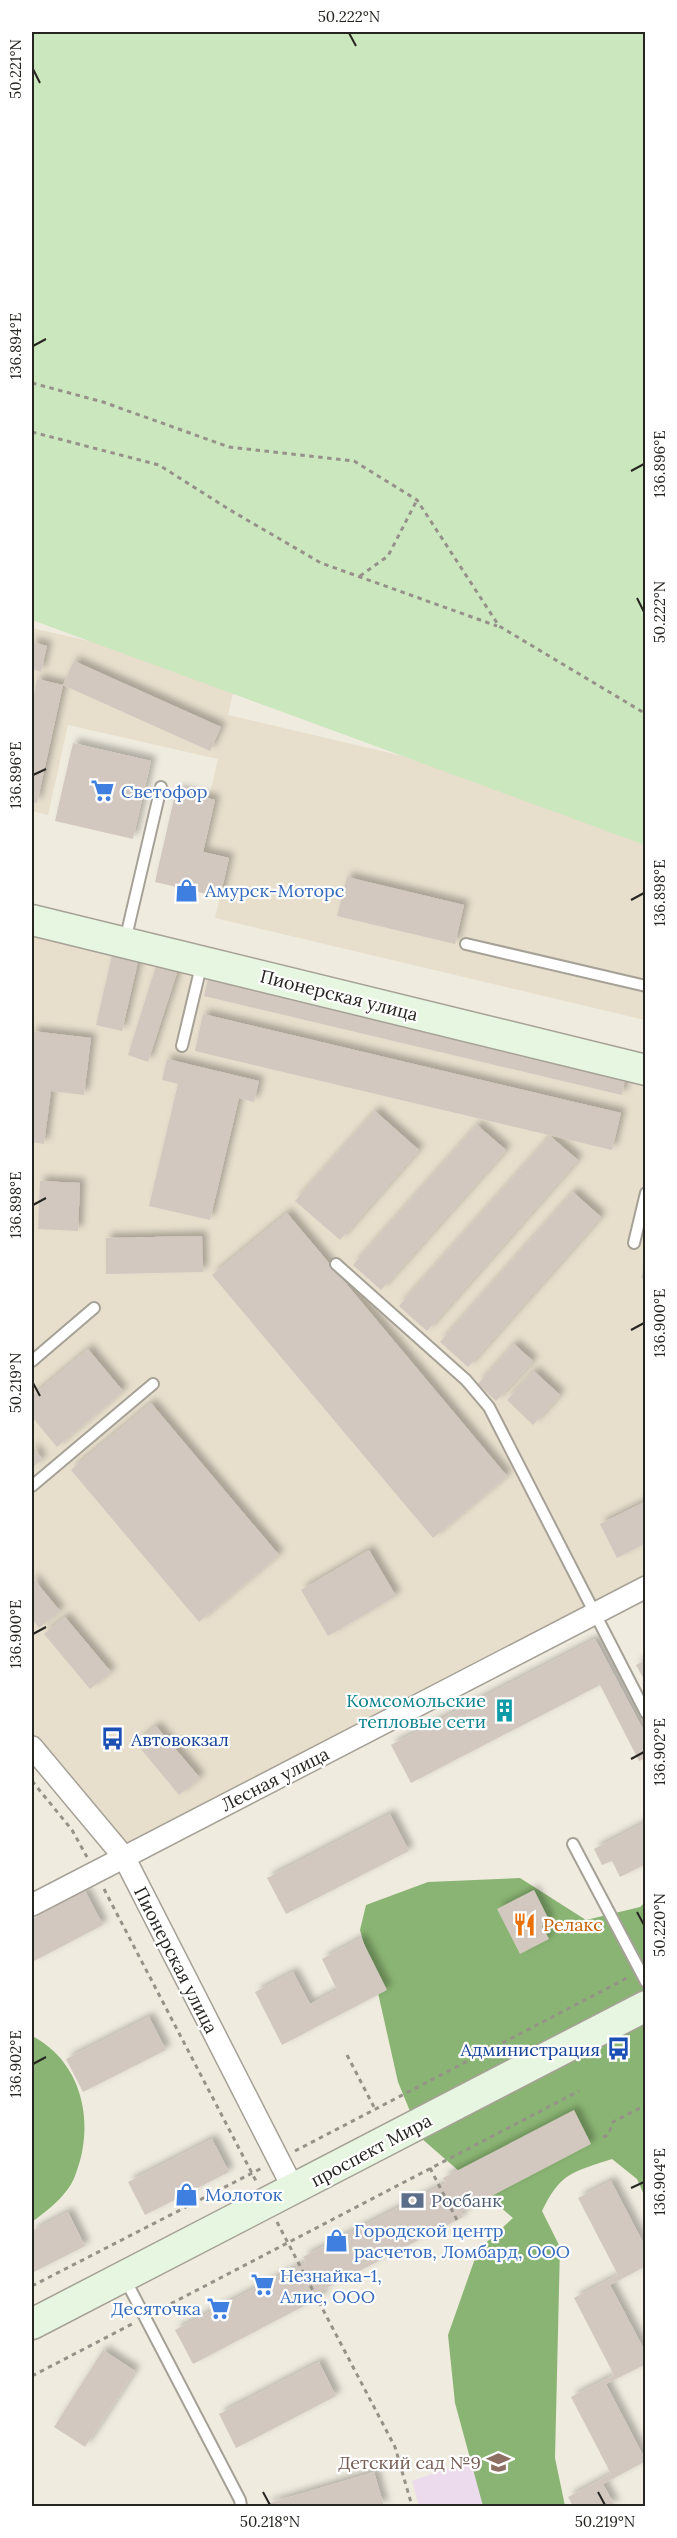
<svg xmlns="http://www.w3.org/2000/svg" width="677" height="2538" font-family="Lora,serif">
<style>
.built{fill:#e7decc}
.education{fill:#ecdbed}
.green{fill:#cbe7bd}
.forest{fill:#8ab473}
.building{fill:#d2c8c0;filter:url(#shadow)}
.lines{fill:none;stroke-linecap:round;stroke-linejoin:round}
.lane-casing{stroke:#a6a196;stroke-width:14}
.street-casing{stroke:#a6a196;stroke-width:24}
.secondary-casing{stroke:#a6a196;stroke-width:33}
.path{stroke:#969289;stroke-width:3;stroke-dasharray:4.5 4.5;stroke-linecap:butt}
.lane{stroke:#fff;stroke-width:10}
.street{stroke:#fff;stroke-width:21}
.secondary{stroke:#e6f6e0;stroke-width:30}
.ticks{fill:none;stroke:#272521;stroke-width:2}
.labels{text-anchor:middle;dominant-baseline:central;stroke-width:4.5;stroke-linejoin:round;paint-order:stroke}
.shop-label{font-size:18px;fill:#366cbe;stroke:#fff;text-anchor:start}
.street-label{font-size:18px;fill:#272521;stroke:#fff}
.culture-label{font-size:18px;fill:#0d838f;stroke:#fff;text-anchor:end}
.transit-label{font-size:18px;fill:#164399;stroke:#fff;text-anchor:start}
.food-label{font-size:18px;fill:#c56008;stroke:#fff;text-anchor:start}
.service-label{font-size:18px;fill:#4e5e75;stroke:#fff;text-anchor:start}
.education-label{font-size:18px;fill:#785e54;stroke:#fff;text-anchor:end}
.neatline{fill:none;stroke:#272521;stroke-width:2}
.ticks-label{font-size:15px;text-anchor:middle;fill:#272521}
</style>
<defs>
<filter id="shadow"><feDropShadow dx="5" dy="-5" stdDeviation="3" flood-color="#0004"/></filter>
</defs>
<rect width="100%" height="100%" fill="#f0ebdf"/>
<g class="built">
<path d="M32 628 237 675 228 715 645 813V1020L215 918 229 858 203 852 215 800 209 798 218 759 68 725 48 815 32 811Z"/>
<path d="M32 920 645 1070V1587L124 1857 32 1747Z"/>
</g>
<path class="education" d="M522 2442 555 2506H419L412 2481Z"/>
<path class="green" d="M32 32H645V845L32 620Z"/>
<g class="forest">
<path d="M520 1878 586 1920 640 1907 645 1902V2197L637 2179 612 2159C573 2172 561 2172 542 2211L560 2247 555 2458 565 2506H483L455 2403 448 2335 478 2250 513 2218 421 2138 398 2082 376 1984 360 1930 366 1905 428 1882Z"/>
<path d="M32 2036C83 2062 96 2125 75 2176 67 2196 48 2210 32 2222Z"/>
</g>
<g class="building">
<path d="M32 642 47 646 41 672 32 669Z"/>
<path d="M74 661 221 727 210 751 63 685 37 803 32 802V704L37 679 63 685Z"/>
<path d="M73 743 151 761 133 839 55 821Z"/>
<path d="M176 790 215 800 203 852 229 858 220 897 155 882Z"/>
<path d="M347 877 464 905 455 944 337 916Z"/>
<path d="M114 947 140 953 122 1031 96 1025Z"/>
<path d="M156 966 177 973 148 1062 128 1055Z"/>
<path d="M209 975 626 1074 622 1095 204 996Z"/>
<path d="M203 1014 621 1113 612 1150 195 1051Z"/>
<path d="M32 1031 91 1038 84 1095 51 1091 44 1144 32 1142Z"/>
<path d="M167 1059 259 1081 254 1102 239 1098 210 1220 149 1206 178 1084 162 1080Z"/>
<path d="M375 1111 419 1150 340 1240 295 1201Z"/>
<path d="M477 1125 506 1150 381 1290 353 1265Z"/>
<path d="M550 1136 578 1160 427 1331 399 1306Z"/>
<path d="M40 1181 80 1183 78 1231 38 1229Z"/>
<path d="M573 1192 601 1217 468 1367 440 1342Z"/>
<path d="M287 1213 507 1476 433 1538 212 1275Z"/>
<path d="M202 1236 203 1272 106 1274V1238Z"/>
<path d="M646 1261V1279L641 1278Z"/>
<path d="M514 1344 533 1361 496 1401 478 1384Z"/>
<path d="M88 1349 123 1391 57 1447 32 1417V1396Z"/>
<path d="M534 1371 560 1395 533 1425 507 1400Z"/>
<path d="M151 1403 279 1555 199 1622 71 1470Z"/>
<path d="M32 1446 42 1459 32 1468Z"/>
<path d="M646 1501V1543L617 1558 600 1524Z"/>
<path d="M369 1550 396 1596 328 1636 301 1590Z"/>
<path d="M32 1577 60 1611 39 1628 32 1619Z"/>
<path d="M65 1617 111 1672 90 1689 44 1634Z"/>
<path d="M595 1639 646 1735V1758L639 1761 600 1685 411 1783 391 1745Z"/>
<path d="M646 1660V1683L636 1665Z"/>
<path d="M156 1726 200 1778 179 1795 136 1743Z"/>
<path d="M390 1814 409 1851 286 1914 267 1878Z"/>
<path d="M646 1822V1864L620 1877 612 1861 602 1865 594 1849Z"/>
<path d="M534 1890 550 1922 542 1926 549 1939 520 1954 497 1909Z"/>
<path d="M85 1891 103 1925 32 1962V1919Z"/>
<path d="M361 1938 387 1990 282 2045 255 1992 293 1972 310 2004 337 1990 322 1959Z"/>
<path d="M149 2017 166 2050 83 2092 66 2059Z"/>
<path d="M574 2110 591 2144 461 2212 463 2217 321 2291 323 2296 193 2364 175 2330 306 2262 303 2257 446 2183 443 2178Z"/>
<path d="M212 2139 229 2172 145 2215 128 2182Z"/>
<path d="M611 2181 646 2248V2266L610 2285 646 2353V2364L606 2384 646 2461 603 2484 615 2506H573L568 2497 611 2474 571 2397 614 2375 574 2298 618 2275 578 2198Z"/>
<path d="M68 2212 85 2246 32 2273V2231Z"/>
<path d="M103 2350 135 2371 85 2447 54 2427Z"/>
<path d="M319 2362 336 2396 236 2448 219 2414Z"/>
<path d="M374 2472 384 2506H266V2504Z"/>
</g>
<g class="lines">
<defs>
<g id="lane">
<path d="M125 941 161 787"/>
<path d="M466 944 646 986"/>
<path d="M182 1046 202 962"/>
<path d="M634 1243 646 1193"/>
<path d="M336 1264 466 1380 489 1407 646 1713"/>
<path d="M32 1361 94 1308"/>
<path d="M32 1486 153 1384"/>
<path d="M573 1844 646 1982"/>
<path d="M124 2277 240 2500 241 2506"/>
</g>
<g id="street">
<path d="M32 1747 124 1857 294 2190"/>
<path d="M32 1905 646 1587"/>
</g>
<g id="secondary">
<path d="M32 920 646 1070"/>
<path d="M32 2324 646 2006"/>
</g>
</defs>
<use href="#lane" class="lane-casing"/>
<use href="#street" class="street-casing"/>
<use href="#secondary" class="secondary-casing"/>
<g class="path">
<path d="M32 383 103 402 229 447 354 461 417 500 499 626 646 714"/>
<path d="M32 432 159 465 230 510 321 563 497 626"/>
<path d="M360 576 388 556 417 500"/>
<path d="M32 1781 72 1830 87 1857"/>
<path d="M104 1889 256 2181"/>
<path d="M347 2055 375 2109"/>
<path d="M603 2137 608 2135 613 2122 646 2105"/>
<path d="M295 2151 629 1977"/>
<path d="M430 2168 457 2220"/>
<path d="M277 2222 395 2447 412 2506"/>
<path d="M32 2286 262 2168"/>
<path d="M155 2312 579 2091"/>
<path d="M32 2376 134 2323"/>
</g>
<use href="#lane" class="lane"/>
<use href="#street" class="street"/>
<use href="#secondary" class="secondary"/>
</g>
<path class="ticks" d="M349 33 356 46M33 69 40 83M33 346 46 339M631 471 644 464M637 598 644 612M33 775 46 769M631 900 644 893M33 1205 46 1198M631 1330 644 1323M33 1383 40 1396M33 1634 46 1627M631 1759 644 1752M637 1912 644 1925M33 2064 46 2057M631 2188 644 2182M263 2492 270 2505M598 2492 605 2505"/>
<defs>
<symbol id="supermarket-bare" viewBox="-9 -9 18 18"><path d="M-6-5.5h2.5l.6 2H6L4.5 2H-2.5L-4.4-4H-6ZM-1.5 3.2a1.3 1.3 0 1 0 .1 0ZM3 3.2a1.3 1.3 0 1 0 .1 0Z" fill="#3f7fe0" stroke="#fff" stroke-width="2.5" paint-order="stroke"/></symbol>
<symbol id="shop-bare" viewBox="-9 -9 18 18"><path d="M-5-2.5h2.3a2.7 3.5 0 0 1 5.4 0H5L5.5 6h-11ZM-1.5-2.5h3a1.5 2.3 0 0 0-3 0Z" fill="#3f7fe0" stroke="#fff" stroke-width="2.5" paint-order="stroke"/></symbol>
<symbol id="building-bare" viewBox="-9 -9 18 18"><path d="M-4-6H4V6H1V3H-1V6H-4ZM-2.5-4.3h1.7v1.8h-1.7ZM.8-4.3h1.7v1.8H.8ZM-2.5-1h1.7V.8h-1.7ZM.8-1h1.7V.8H.8Z" fill="#0f9aa8" stroke="#fff" stroke-width="2.5" paint-order="stroke"/></symbol>
<symbol id="bus-bare" viewBox="-9 -9 18 18"><path d="M-5-6H5V4H4V6H2V4H-2V6H-4V4H-5ZM-3.5-4V0h7V-4ZM-3.5 1.2v1.5H-2V1.2ZM2 1.2v1.5H3.5V1.2Z" fill="#1a4fb4" stroke="#fff" stroke-width="2.5" paint-order="stroke"/></symbol>
<symbol id="restaurant-bare" viewBox="-9 -9 18 18"><path d="M-5-6h1v4h1v-4h1v4h1v-4h1v5L-1.5 .5V6h-2V.5L-5-1ZM5-6V6H3V1.5H1.5Q1.5-4 5-6Z" fill="#e8710a" stroke="#fff" stroke-width="2.5" paint-order="stroke"/></symbol>
<symbol id="bank-bare" viewBox="-9 -9 18 18"><path d="M-6-4H6V4H-6ZM0-2.3a2.3 2.3 0 1 0 0 4.6a2.3 2.3 0 1 0 0-4.6Z" fill="#5c6f8a" stroke="#fff" stroke-width="2.5" paint-order="stroke"/></symbol>
<symbol id="school-bare" viewBox="-9 -9 18 18"><path d="M0-5L7-2L0 1L-7-2ZM-4 1L0 2.5L4 1V4Q0 6-4 4Z" fill="#8d6e63" stroke="#fff" stroke-width="2.5" paint-order="stroke"/></symbol>
</defs>
<g fill-rule="evenodd">
<use href="#supermarket-bare" x="86" y="774" width="33" height="33"/>
<use href="#shop-bare" x="170" y="874" width="33" height="33"/>
<use href="#building-bare" x="488" y="1694" width="33" height="33"/>
<use href="#bus-bare" x="96" y="1722" width="33" height="33"/>
<use href="#restaurant-bare" x="508" y="1908" width="33" height="33"/>
<use href="#bus-bare" x="602" y="2032" width="33" height="33"/>
<use href="#shop-bare" x="170" y="2178" width="33" height="33"/>
<use href="#bank-bare" x="396" y="2184" width="33" height="33"/>
<use href="#shop-bare" x="320" y="2224" width="33" height="33"/>
<use href="#supermarket-bare" x="246" y="2268" width="33" height="33"/>
<use href="#supermarket-bare" x="202" y="2292" width="33" height="33"/>
<use href="#school-bare" x="482" y="2446" width="33" height="33"/>
</g>
<g class="labels">
<g class="shop-label">
<text x="121" y="791">Светофор</text>
<text x="205" y="890">Амурск-Моторс</text>
<text x="205" y="2194">Молоток</text>
<text x="354" y="2230">Городской центр<tspan x="354" dy="21">расчетов, Ломбард, ООО</tspan></text>
<text x="280" y="2275">Незнайка-1,<tspan x="280" dy="21">Алис, ООО</tspan></text>
<text x="201" y="2308" text-anchor="end">Десяточка</text>
</g>
<g class="street-label">
<text transform="translate(339 995) rotate(14)">Пионерская улица</text>
<text transform="translate(275 1779) rotate(-27)">Лесная улица</text>
<text transform="translate(176 1960) rotate(63)">Пионерская улица</text>
<text transform="translate(371 2150) rotate(-28)">проспект Мира</text>
</g>
<g class="culture-label">
<text x="486" y="1700">Комсомольские<tspan x="486" dy="21">тепловые сети</tspan></text>
</g>
<g class="transit-label">
<text x="131" y="1739">Автовокзал</text>
<text x="600" y="2049" text-anchor="end">Администрация</text>
</g>
<g class="food-label">
<text x="543" y="1924">Релакс</text>
</g>
<g class="service-label">
<text x="431" y="2200">Росбанк</text>
</g>
<g class="education-label">
<text x="481" y="2462">Детский сад №9</text>
</g>
</g>
<rect width="677" height="2538" fill="none" stroke="#ffffff" stroke-width="66"/>
<rect x="33" y="33" width="611" height="2472" class="neatline"/>
<g class="ticks-label">
<text x="349" y="22">50.222°N</text>
<text transform="translate(16 69) rotate(-90)" y="5">50.221°N</text>
<text transform="translate(16 346) rotate(-90)" y="5">136.894°E</text>
<text transform="translate(660 464) rotate(-90)" y="5">136.896°E</text>
<text transform="translate(660 612) rotate(-90)" y="5">50.222°N</text>
<text transform="translate(16 775) rotate(-90)" y="5">136.896°E</text>
<text transform="translate(660 893) rotate(-90)" y="5">136.898°E</text>
<text transform="translate(16 1205) rotate(-90)" y="5">136.898°E</text>
<text transform="translate(660 1323) rotate(-90)" y="5">136.900°E</text>
<text transform="translate(16 1383) rotate(-90)" y="5">50.219°N</text>
<text transform="translate(16 1634) rotate(-90)" y="5">136.900°E</text>
<text transform="translate(660 1752) rotate(-90)" y="5">136.902°E</text>
<text transform="translate(660 1925) rotate(-90)" y="5">50.220°N</text>
<text transform="translate(16 2064) rotate(-90)" y="5">136.902°E</text>
<text transform="translate(660 2182) rotate(-90)" y="5">136.904°E</text>
<text x="270" y="2527">50.218°N</text>
<text x="605" y="2527">50.219°N</text>
</g>
</svg>
